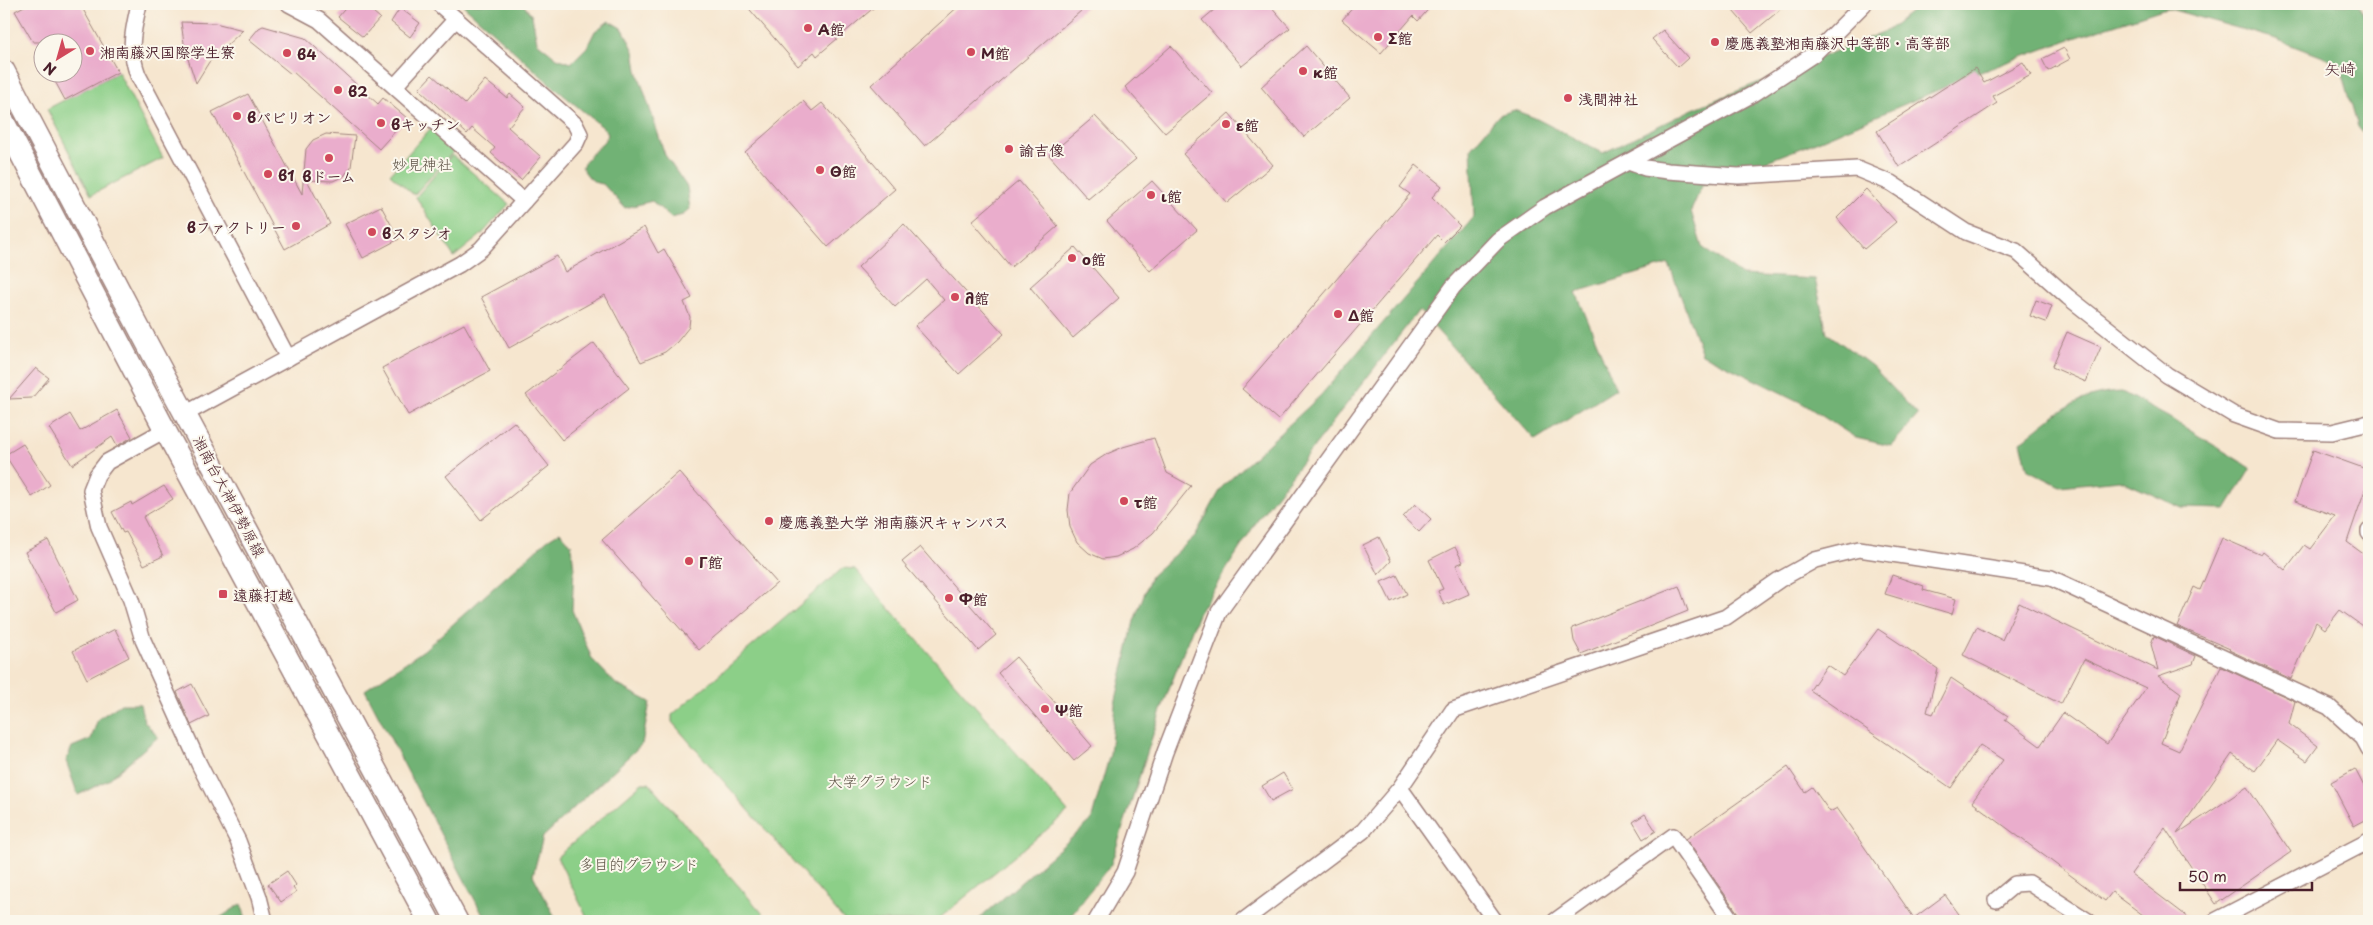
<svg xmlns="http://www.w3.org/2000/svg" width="2373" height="925" font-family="'Playpen Sans','Klee One',sans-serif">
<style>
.green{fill:#8ccf88;stroke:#6b775a}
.forest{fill:#71b274;stroke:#5e6850}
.building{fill:#eaadcc}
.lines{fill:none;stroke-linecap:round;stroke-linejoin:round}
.street-casing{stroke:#a0827d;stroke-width:18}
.secondary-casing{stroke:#a0827d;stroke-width:24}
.street{stroke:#fff;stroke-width:15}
.secondary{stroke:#fff;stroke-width:21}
.poi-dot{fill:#d1495b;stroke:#fbf7ec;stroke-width:2}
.labels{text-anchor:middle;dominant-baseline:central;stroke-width:4;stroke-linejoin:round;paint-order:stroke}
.poi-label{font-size:15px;font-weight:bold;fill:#4a1f2b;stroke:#fbf7ec;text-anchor:start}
.park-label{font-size:15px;fill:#5e5447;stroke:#fbf7ec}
.street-label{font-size:15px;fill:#4a1f2b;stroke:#fbf7ec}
.neighbourhood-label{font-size:16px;fill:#4a1f2b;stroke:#fbf7ec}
</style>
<rect width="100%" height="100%" fill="#fbf7ec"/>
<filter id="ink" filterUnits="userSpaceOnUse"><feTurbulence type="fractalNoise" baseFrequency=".02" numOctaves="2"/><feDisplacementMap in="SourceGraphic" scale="10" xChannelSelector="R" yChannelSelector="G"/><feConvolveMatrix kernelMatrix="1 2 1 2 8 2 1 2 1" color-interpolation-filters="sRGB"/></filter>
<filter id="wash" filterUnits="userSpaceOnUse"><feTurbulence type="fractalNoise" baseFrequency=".0096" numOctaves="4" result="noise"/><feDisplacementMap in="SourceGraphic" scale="20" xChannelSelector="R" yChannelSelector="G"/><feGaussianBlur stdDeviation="1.12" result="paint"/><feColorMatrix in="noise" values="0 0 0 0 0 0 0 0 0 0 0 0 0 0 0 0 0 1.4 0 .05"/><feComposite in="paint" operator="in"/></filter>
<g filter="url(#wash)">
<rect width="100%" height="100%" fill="#f6e6cf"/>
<g class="green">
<path d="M118 72 163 158 91 195 47 109Z"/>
<path d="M430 129 454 151 414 195 390 174Z"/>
<path d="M452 155 509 204 481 235 454 257 416 197Z"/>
<path d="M843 568 855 569 1068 812 936 921H845L672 722V715Z"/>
<path d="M642 783H649L769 921H589L557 857Z"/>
</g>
<g class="forest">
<path d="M462 4H523L532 16 537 42 557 58 571 63 587 47 595 31 609 21 623 29 634 51 637 70 665 155 687 187 690 209 683 215 671 218 652 201 625 208 603 184C592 183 587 176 582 167 589 153 601 148 608 135L606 130 550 84Z"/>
<path d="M1921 4H2358L2369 27V140L2358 127 2340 64 2273 38 2166 8 2068 40 1978 73 1811 144 1702 186 1691 211 1702 247 1742 275 1815 279 1827 333 1872 366 1918 415 1891 446 1856 438 1802 403 1702 354 1669 264 1576 292 1616 389 1535 440 1419 310 1259 518 1198 614 1160 713 1111 864 1066 921H977L1091 821 1110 754 1115 704 1134 621 1151 576 1195 536 1222 487 1321 395 1474 217 1471 148 1499 115 1514 110 1535 118 1603 153 1693 109 1888 30Z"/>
<path d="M2122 392 2168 417 2251 468 2226 509 2182 508 2120 480 2060 486 2028 470 2021 442C2054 415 2077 393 2122 392Z"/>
<path d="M560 532 571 544 574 568 572 610 592 659 616 684 650 702 642 744 543 837 533 875 557 921H486L365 690 424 650 547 540Z"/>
<path d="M121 704H140L144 721 158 737 108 780 78 795 66 761 72 747 91 739 98 719Z"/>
<path d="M241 904 247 921H215Z"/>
</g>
<g id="blocks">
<g class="building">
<path d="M28 4H80L118 72 65 100 50 72H72V42H33L15 11Z"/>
<path d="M349 4H356L363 9 366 6 380 18 363 37 338 17Z"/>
<path d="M745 4H878L817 56 814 52 798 66Z"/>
<path d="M961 4H1089L925 146 871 85Z"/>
<path d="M1221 4H1269L1290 28 1242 66 1202 20Z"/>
<path d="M1356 4H1433L1418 21 1413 16 1381 53 1342 20Z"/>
<path d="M1727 4H1787L1752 33Z"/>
<path d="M400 8 420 23 410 37 391 22Z"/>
<path d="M181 22 215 23 243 30 209 62 196 83 185 50Z"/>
<path d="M263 26 305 38 378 104 383 98 407 118 379 149 293 72 291 74 249 40 259 28Z"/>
<path d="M1663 30 1688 58 1678 67 1652 39Z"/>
<path d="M1171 46 1212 93 1165 133 1125 87Z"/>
<path d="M1306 46 1350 98 1304 137 1261 87Z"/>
<path d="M2064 48 2070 59 2048 71 2042 59Z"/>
<path d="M2023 62 2031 75 1993 96 1997 103 1899 167 1877 131 1975 68 1984 83Z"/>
<path d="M432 75 465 104 485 80 507 98 510 94 525 107 508 127 541 157 521 180 491 153 495 148 472 128 467 134 419 89Z"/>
<path d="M248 94 302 194 306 149 313 140 326 134 355 136 351 167 344 176 333 181 307 180 330 224 285 249 212 112Z"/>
<path d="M803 101 812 111 822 103 895 189 828 247 745 152Z"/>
<path d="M1229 113 1273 165 1227 203 1183 154Z"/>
<path d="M1095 116 1136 159 1088 199 1049 155Z"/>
<path d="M1416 165 1442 186 1432 197 1460 226 1444 242 1437 235 1278 420 1242 389 1410 194 1400 187Z"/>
<path d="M1019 181 1058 226 1011 267 972 221Z"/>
<path d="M1152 181 1197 230 1150 271 1107 221Z"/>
<path d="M1866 189 1896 222 1864 249 1837 218Z"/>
<path d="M381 206 399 239 363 258 345 224Z"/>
<path d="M904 224 1004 334 959 374 915 326 944 300 926 279 895 307 858 267Z"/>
<path d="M644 227 658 253 664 249 692 298 684 302 690 317 689 327 677 342 665 352 641 362 605 295 509 348 481 297 557 256 565 272Z"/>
<path d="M1075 247 1119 298 1073 338 1030 287Z"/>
<path d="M2036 300 2052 306 2046 322 2030 316Z"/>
<path d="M464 324 490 371 408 415 382 368Z"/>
<path d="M2067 332 2101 347 2086 382 2052 367Z"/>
<path d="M594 343 629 388 562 440 526 395Z"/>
<path d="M36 368 49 378 32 398 9 399Z"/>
<path d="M117 410 132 437 117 446 112 437 72 465 49 428 70 414 80 431Z"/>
<path d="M514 422 549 466 481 520 446 476Z"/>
<path d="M1154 438 1167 473 1191 486 1153 533 1133 549 1116 557 1103 559 1089 553 1077 542 1070 527 1068 510 1070 493 1090 465 1107 454 1123 447Z"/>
<path d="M23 444 50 485 32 497 5 455Z"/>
<path d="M2313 450 2369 470V478L2347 542 2369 558V631L2340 610 2325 629 2316 622 2291 679 2229 650 2230 649 2177 626 2194 587 2200 590 2222 538 2261 555 2263 552 2285 570 2304 545 2310 549 2335 516 2295 501Z"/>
<path d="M679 472 777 583 699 650 602 540Z"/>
<path d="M164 486 173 499 143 517 163 556 144 565 126 532 123 533 112 512 131 502 132 505Z"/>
<path d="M1415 504 1431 519 1419 532 1403 517Z"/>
<path d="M1379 537 1391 561 1378 575 1363 545Z"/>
<path d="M48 540 78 600 56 612 25 552Z"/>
<path d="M920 547 996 635 978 650 902 562Z"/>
<path d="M1455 547 1463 562 1456 565 1469 594 1444 605 1438 591 1443 589 1429 560Z"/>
<path d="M1397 575 1407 594 1391 602 1381 582Z"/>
<path d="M1892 575 1924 586 1923 590 1956 599 1952 614 1885 594Z"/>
<path d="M1679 586 1688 611 1581 654 1574 641 1572 628Z"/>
<path d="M2019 603 2158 670 2151 644 2154 636 2196 656 2193 664 2158 676 2181 693 2161 743 2179 751 2221 667 2295 701 2289 724 2318 746 2307 761 2277 740 2255 771 2232 754 2177 834 2247 787 2291 852 2216 904 2165 828 2131 874 2193 921H2151L2112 892 2105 901 1972 802 2003 760 1980 745 1951 788 1810 690 1827 665 1843 676 1878 629 1938 669 1927 712 1933 714 1951 678 2008 716 2005 720 2040 746 2063 713 2107 744 2146 688 2084 659 2061 704 1963 655 1977 627 2002 640Z"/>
<path d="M115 629 129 657 87 679 73 651Z"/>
<path d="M1016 657 1092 746 1074 761 998 673Z"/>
<path d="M192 684 209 716 191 725 177 692Z"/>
<path d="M1788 767 1805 792 1812 787 1830 812 1837 808 1914 918 1945 895 1964 921H1741L1740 916 1686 839Z"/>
<path d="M2355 769 2369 796V818L2354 826 2331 782Z"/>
<path d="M1283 773 1293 789 1271 801 1262 786Z"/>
<path d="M1645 814 1656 831 1643 839 1633 822Z"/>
<path d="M287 871 296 885 293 888 296 892 281 902 268 884Z"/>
</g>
</g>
</g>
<g filter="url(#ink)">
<use href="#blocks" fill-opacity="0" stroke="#a0827d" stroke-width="1"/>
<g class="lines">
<defs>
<g id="street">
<path d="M139 4C133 31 128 48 138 75L288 358"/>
<path d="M289 4 319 20 524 201"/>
<path d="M395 86 456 19"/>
<path d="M1628 162 1645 168 1668 171 1738 176 1857 169 1891 183 1966 232 2016 251 2068 297 2167 375 2234 415 2279 431 2332 432 2369 423"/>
<path d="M185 414 460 264 481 249 576 143 580 134 575 124 439 4"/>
<path d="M165 430 107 462 97 475 91 490 99 527 131 600 143 640 199 764 238 841 259 897 265 921"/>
<path d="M2369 530V533"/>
<path d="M1400 788 1495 921"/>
<path d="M1996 900 2015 884 2029 883 2088 921"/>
<path d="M1096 921 1125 872 1165 752 1219 612 1453 287 1498 240 1545 207 1755 93 1814 54 1864 4"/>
<path d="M1243 921 1363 831 1400 788 1453 710 1726 617 1779 580 1815 560 1859 549 2051 578 2329 707 2363 738 2369 749"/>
<path d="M1555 921 1673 836 1732 921"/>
<path d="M2215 921 2369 841"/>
</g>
<g id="secondary">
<path d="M4 71 149 347 457 921"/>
<path d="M4 122 165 430 429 921"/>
</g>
</defs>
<use href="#street" class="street-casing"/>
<use href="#secondary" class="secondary-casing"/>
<use href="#street" class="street"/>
<use href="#secondary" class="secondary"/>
</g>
</g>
<g class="poi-dot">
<circle cx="808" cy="28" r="5"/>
<circle cx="1378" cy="37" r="5"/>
<circle cx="1715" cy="42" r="5"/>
<circle cx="90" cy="51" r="5"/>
<circle cx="971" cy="52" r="5"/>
<circle cx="287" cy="53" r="5"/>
<circle cx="1303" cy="71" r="5"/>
<circle cx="338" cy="90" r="5"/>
<circle cx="1568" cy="98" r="5"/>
<circle cx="237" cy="116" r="5"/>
<circle cx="381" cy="123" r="5"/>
<circle cx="1226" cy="124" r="5"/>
<circle cx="1009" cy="149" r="5"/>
<circle cx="329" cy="158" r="5"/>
<circle cx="820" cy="170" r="5"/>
<circle cx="268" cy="174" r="5"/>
<circle cx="1151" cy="195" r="5"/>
<circle cx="296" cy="226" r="5"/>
<circle cx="372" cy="232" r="5"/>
<circle cx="1072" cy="258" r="5"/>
<circle cx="955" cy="297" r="5"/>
<circle cx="1338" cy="314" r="5"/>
<circle cx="1124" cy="501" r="5"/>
<circle cx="769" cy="521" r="5"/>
<circle cx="689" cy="561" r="5"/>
<rect x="218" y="589" width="10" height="10" rx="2.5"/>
<circle cx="949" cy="598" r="5"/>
<circle cx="1045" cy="709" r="5"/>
</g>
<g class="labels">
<g class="poi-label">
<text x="818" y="28">A館</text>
<text x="1388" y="37">Σ館</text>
<text x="1725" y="42">慶應義塾湘南藤沢中等部・高等部</text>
<text x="100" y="51">湘南藤沢国際学生寮</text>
<text x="981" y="52">Μ館</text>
<text x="297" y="53">β4</text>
<text x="1313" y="71">κ館</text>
<text x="348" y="90">β2</text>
<text x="1578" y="98">浅間神社</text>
<text x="247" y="116">βパビリオン</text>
<text x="391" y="123">βキッチン</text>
<text x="1236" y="124">ε館</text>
<text x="1019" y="149">諭吉像</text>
<text x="830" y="170">Θ館</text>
<text x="278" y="174">β1</text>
<text x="329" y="175" text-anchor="middle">βドーム</text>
<text x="1161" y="195">ι館</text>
<text x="286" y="226" text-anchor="end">βファクトリー</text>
<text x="382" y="232">βスタジオ</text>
<text x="1082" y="258">ο館</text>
<text x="965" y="297">λ館</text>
<text x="1348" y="314">Δ館</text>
<text x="1134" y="501">τ館</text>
<text x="779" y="521">慶應義塾大学 湘南藤沢キャンパス</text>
<text x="699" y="561">Γ館</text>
<text x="233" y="594">遠藤打越</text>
<text x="959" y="598">Φ館</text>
<text x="1055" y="709">Ψ館</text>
</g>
<g class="park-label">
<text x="422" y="163">妙見神社</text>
<text x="880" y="780">大学グラウンド</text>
<text x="639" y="863">多目的グラウンド</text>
</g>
<g class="street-label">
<text transform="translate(230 496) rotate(62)">湘南台大神伊勢原線</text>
</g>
<g class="neighbourhood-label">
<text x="2340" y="68">矢崎</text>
</g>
</g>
<rect width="2373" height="925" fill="none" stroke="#fbf7ec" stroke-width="20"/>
<g transform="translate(58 58) rotate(217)"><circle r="24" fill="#fbf7ec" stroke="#b4a19f"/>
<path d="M0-4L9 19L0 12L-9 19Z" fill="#d1495b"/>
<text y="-8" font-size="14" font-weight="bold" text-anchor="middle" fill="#4a1f2b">N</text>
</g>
<path d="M2180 882v8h132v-8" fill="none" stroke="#4a1f2b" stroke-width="2.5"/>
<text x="2188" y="882" font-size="15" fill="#4a1f2b" stroke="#fbf7ec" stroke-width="4" paint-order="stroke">50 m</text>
</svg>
